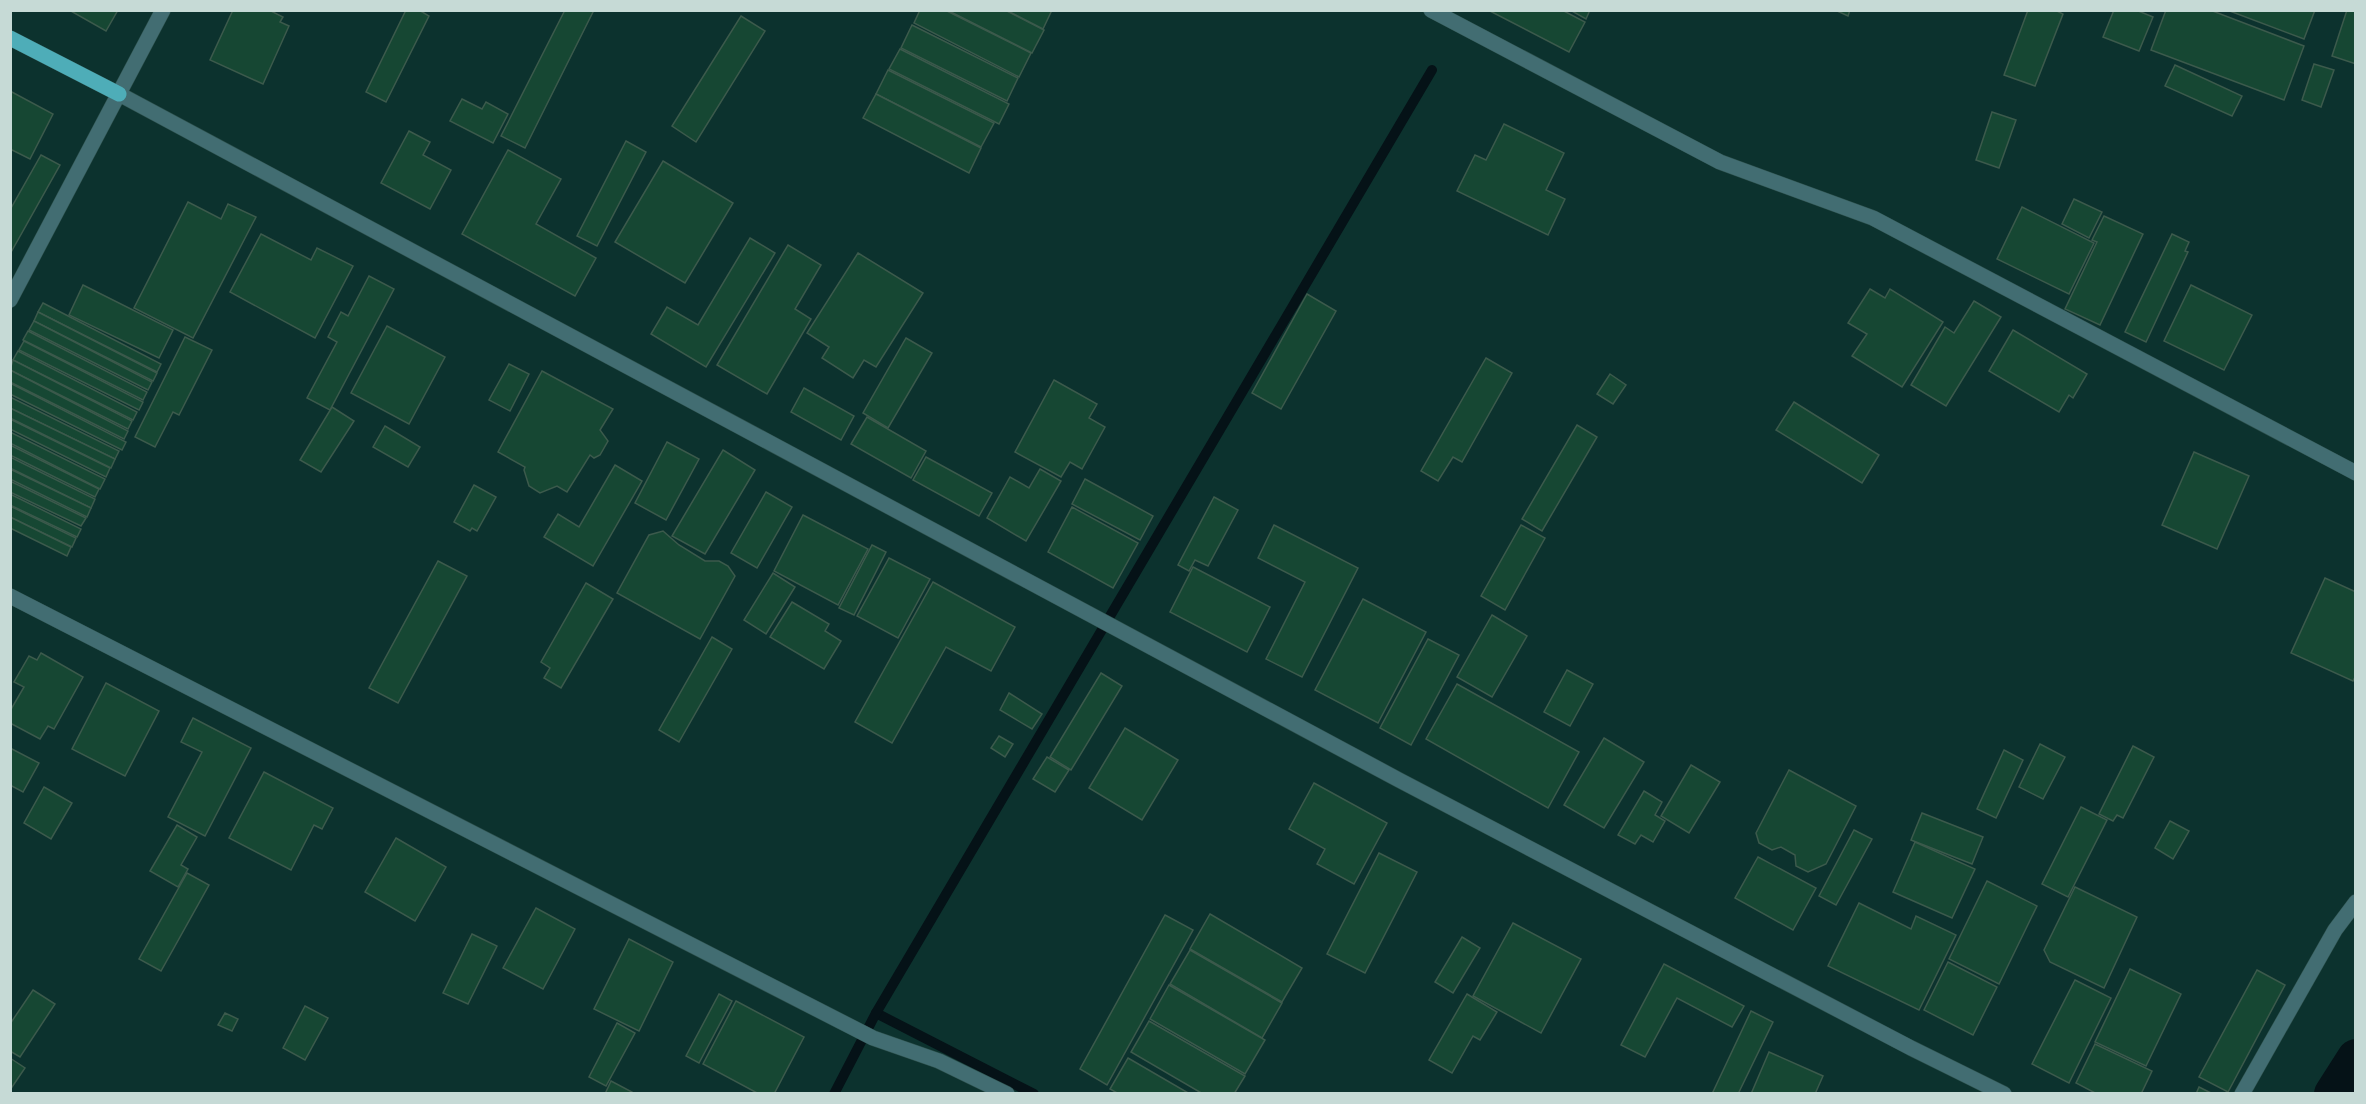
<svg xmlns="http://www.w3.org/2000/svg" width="2366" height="1104" font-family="Raleway,sans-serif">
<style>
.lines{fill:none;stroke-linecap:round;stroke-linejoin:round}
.stream{stroke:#051217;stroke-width:10}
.canal{stroke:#051217;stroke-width:38}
.building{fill:#164733;stroke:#3c5a4c;stroke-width:1.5}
.minor-casing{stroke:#2d504c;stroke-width:16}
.major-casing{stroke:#2d504c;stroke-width:16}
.minor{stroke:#426d72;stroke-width:15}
.major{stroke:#4eadb8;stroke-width:15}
</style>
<rect width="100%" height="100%" fill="#0c322e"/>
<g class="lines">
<g class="stream">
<path d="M876 1013 1034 1094"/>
<path d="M834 1094 876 1013 1432 70"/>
</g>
<path class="canal" d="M2333 1094 2356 1058"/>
</g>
<g class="building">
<path d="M69 10H118L106 31Z"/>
<path d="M233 10H269L283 17 280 22 289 26 263 84 210 60Z"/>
<path d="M406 10H419L429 16 386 102 366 92Z"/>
<path d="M565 10H594L525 148 501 136Z"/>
<path d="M920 10H945L1031 53 1019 77 914 23Z"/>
<path d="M947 10H1005L1044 30 1032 53Z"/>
<path d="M1006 10H1052L1043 29Z"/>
<path d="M1488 10H1562L1585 22 1569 52Z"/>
<path d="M1570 10H1590L1586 19Z"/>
<path d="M1835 10H1850L1848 16Z"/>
<path d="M2028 10H2055L2063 14 2035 86 2004 75Z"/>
<path d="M2114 10H2136L2153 17 2139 51 2103 37Z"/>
<path d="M2166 10H2210L2304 46 2284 100 2151 50Z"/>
<path d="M2227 10H2315L2304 39Z"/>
<path d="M2347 10H2356V64L2332 56Z"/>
<path d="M741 16 765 31 696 142 672 126Z"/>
<path d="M912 25 1018 78 1007 101 901 48Z"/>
<path d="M900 49 1009 104 999 124 889 69Z"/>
<path d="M2314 64 2334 70 2321 107 2302 100Z"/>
<path d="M2175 65 2242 96 2232 116 2165 86Z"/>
<path d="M888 70 994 123 981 147 876 94Z"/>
<path d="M10 91 53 114 30 159 10 149Z"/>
<path d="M876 94 981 148 969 173 863 118Z"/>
<path d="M462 99 482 109 486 102 508 114 493 143 450 121Z"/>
<path d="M1992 112 2016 120 1999 168 1976 160Z"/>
<path d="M1504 124 1564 153 1546 190 1565 199 1548 235 1457 191 1475 155 1486 160Z"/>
<path d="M409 131 430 142 423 155 451 170 430 209 381 183Z"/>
<path d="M626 141 646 152 597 246 577 236Z"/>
<path d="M508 150 561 179 536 224 596 258 575 296 462 234Z"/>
<path d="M41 155 60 165 10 254V210Z"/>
<path d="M663 161 733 203 685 283 615 242Z"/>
<path d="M2074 199 2102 212 2089 238 2062 224Z"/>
<path d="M188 202 221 219 228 204 256 217 193 338 134 308Z"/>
<path d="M2022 207 2094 243 2069 294 1997 259Z"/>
<path d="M2104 216 2143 234 2100 325 2065 309 2097 242 2092 240Z"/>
<path d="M261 234 311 260 317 248 353 266 315 338 230 292Z"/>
<path d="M2172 234 2189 242 2185 251 2188 252 2146 342 2125 332Z"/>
<path d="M750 238 775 253 706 367 651 334 667 307 698 325Z"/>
<path d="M788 245 821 265 795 309 811 319 767 394 717 365Z"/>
<path d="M858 253 923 293 876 367 864 360 853 378 822 358 829 347 807 333Z"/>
<path d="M369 276 394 289 330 410 307 398 337 342 328 337 341 312 348 316Z"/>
<path d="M83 285 173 330 159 358 69 315Z"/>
<path d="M2191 285 2252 315 2224 370 2164 341Z"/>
<path d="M1870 289 1885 298 1890 289 1943 322 1902 387 1852 356 1867 334 1848 323Z"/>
<path d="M1307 294 1336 311 1281 409 1252 393Z"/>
<path d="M1974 301 2001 317 1946 406 1911 385 1945 327 1954 333Z"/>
<path d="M43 303 161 364 157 372 38 312Z"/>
<path d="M38 312 157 373 153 381 34 321Z"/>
<path d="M34 321 152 382 148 390 29 330Z"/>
<path d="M387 326 445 357 409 424 351 393Z"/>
<path d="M2013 330 2087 374 2073 398 2069 395 2059 412 1989 371Z"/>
<path d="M28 331 147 392 143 400 23 340Z"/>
<path d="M185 337 212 350 179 415 173 412 155 447 135 437Z"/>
<path d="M906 338 932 353 888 428 863 413Z"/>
<path d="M24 341 143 402 139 410 19 350Z"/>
<path d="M18 351 137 412 133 420 13 360Z"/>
<path d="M1486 358 1512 373 1462 462 1453 457 1438 481 1421 471Z"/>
<path d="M13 360 132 421 128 429 10 370Z"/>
<path d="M509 364 529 374 510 411 489 400Z"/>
<path d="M10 370 128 431 124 439 10 382Z"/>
<path d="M542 371 613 409 600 430 608 441 600 455 594 458 590 455 567 492 557 486 540 493 529 486 524 470 525 467 498 452Z"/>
<path d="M1610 374 1626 385 1613 404 1597 394Z"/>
<path d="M1054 380 1097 404 1089 418 1105 427 1082 469 1070 462 1061 477 1015 452Z"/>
<path d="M10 383 126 442 122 450 10 394Z"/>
<path d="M804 388 854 416 841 440 791 412Z"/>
<path d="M10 397 119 451 115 459 10 408Z"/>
<path d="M1794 402 1879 455 1862 483 1776 430Z"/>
<path d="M332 407 354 421 321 472 300 460Z"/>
<path d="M10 408 115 459 111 468 10 418Z"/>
<path d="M867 417 926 451 911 478 851 444Z"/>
<path d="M10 419 110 468 106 477 10 429Z"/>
<path d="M1577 425 1597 437 1542 531 1522 519Z"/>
<path d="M385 426 420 447 408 467 373 447Z"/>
<path d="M10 432 105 479 100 489 10 443Z"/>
<path d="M667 442 699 459 666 520 635 503Z"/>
<path d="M10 445 99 489 95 497 10 455Z"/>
<path d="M723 450 755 470 705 554 672 536Z"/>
<path d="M2194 452 2249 476 2217 549 2162 525Z"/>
<path d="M10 457 95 499 91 508 10 468Z"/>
<path d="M926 457 992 493 979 516 913 480Z"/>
<path d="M615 465 642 481 593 566 544 537 558 514 579 527Z"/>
<path d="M10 469 91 508 87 517 10 479Z"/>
<path d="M1040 469 1061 481 1026 541 987 518 1010 477 1029 488Z"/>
<path d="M1085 479 1153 516 1140 540 1072 504Z"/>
<path d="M10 481 86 518 81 526 10 492Z"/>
<path d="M474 485 496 497 477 531 472 528 470 531 454 522Z"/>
<path d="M766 492 792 507 757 568 731 553Z"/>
<path d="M10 494 81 529 77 537 10 505Z"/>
<path d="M1214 497 1238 510 1208 566 1195 560 1189 571 1178 565Z"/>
<path d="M10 506 76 538 72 547 10 517Z"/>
<path d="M1072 507 1138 543 1113 588 1048 552Z"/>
<path d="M803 515 868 549 838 605 774 571Z"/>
<path d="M10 517 71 547 67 556 10 528Z"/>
<path d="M1274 525 1358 568 1302 677 1266 659 1305 582 1258 558Z"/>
<path d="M1521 525 1545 538 1505 610 1481 596Z"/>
<path d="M663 531 679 545 705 561H719L728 566 735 576 700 639 617 593 649 535Z"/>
<path d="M872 545 886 552 854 615 839 608Z"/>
<path d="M889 558 930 579 898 638 857 616Z"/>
<path d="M438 561 467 576 398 703 369 688Z"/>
<path d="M1193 567 1270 607 1247 652 1170 612Z"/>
<path d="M773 573 795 587 766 634 744 620Z"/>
<path d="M2325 578 2356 592V675L2353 681 2291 653Z"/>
<path d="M933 582 1015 627 991 671 946 647 892 743 855 722Z"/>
<path d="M586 583 613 599 561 688 544 678 550 668 541 662Z"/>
<path d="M1363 599 1426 632 1378 723 1315 690Z"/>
<path d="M792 602 829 624 825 631 841 641 824 669 770 637Z"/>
<path d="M1492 615 1527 636 1492 697 1457 677Z"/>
<path d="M712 637 732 649 679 742 659 730Z"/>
<path d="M1428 639 1459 655 1411 745 1380 728Z"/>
<path d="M41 653 83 677 54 729 48 726 40 739 10 723V711L24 687 14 682 29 656 37 660Z"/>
<path d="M1567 670 1593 684 1570 726 1544 712Z"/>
<path d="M1101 673 1122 686 1071 770 1050 757Z"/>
<path d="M106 683 159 711 125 776 72 749Z"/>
<path d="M1457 684 1579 752 1548 808 1426 739Z"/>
<path d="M1009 693 1042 714 1032 729 1000 710Z"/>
<path d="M193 718 251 748 205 836 168 817 202 752 181 742Z"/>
<path d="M1125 728 1178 760 1142 820 1089 788Z"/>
<path d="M999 736 1013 744 1005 757 991 748Z"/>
<path d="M1604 738 1644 762 1604 828 1564 805Z"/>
<path d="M2040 744 2065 757 2043 799 2019 787Z"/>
<path d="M2133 746 2154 757 2123 818 2117 815 2113 821 2099 814Z"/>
<path d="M10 748 39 763 23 792 10 785Z"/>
<path d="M2004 750 2023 760 1996 818 1977 809Z"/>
<path d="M1047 757 1069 770 1055 792 1033 779Z"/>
<path d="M1691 765 1720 782 1689 833 1661 816Z"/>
<path d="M1789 770 1856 806 1826 864 1808 872 1796 866 1795 855 1781 847 1772 850 1759 843 1756 833Z"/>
<path d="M264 772 333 808 322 829 314 825 291 870 229 838Z"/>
<path d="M1314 783 1387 823 1354 884 1317 864 1325 849 1289 829Z"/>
<path d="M44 787 72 803 51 839 24 823Z"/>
<path d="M1644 791 1662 802 1655 815 1665 821 1653 842 1641 835 1635 844 1618 835Z"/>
<path d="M2081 807 2107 820 2068 897 2042 884Z"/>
<path d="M1922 813 1983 837 1972 864 1911 840Z"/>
<path d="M2170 821 2189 831 2173 859 2155 848Z"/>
<path d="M177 825 197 837 181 865 188 869 178 887 150 871Z"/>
<path d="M1854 830 1872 839 1836 905 1819 896Z"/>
<path d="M396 838 446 867 415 921 365 892Z"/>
<path d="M1915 842 1975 869 1952 918 1893 892Z"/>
<path d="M1379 853 1417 872 1365 973 1327 954Z"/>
<path d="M1758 857 1816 888 1793 930 1735 898Z"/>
<path d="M187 873 209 885 161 971 139 959Z"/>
<path d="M1987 881 2037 906 1999 984 1949 959Z"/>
<path d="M2075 887 2137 917 2104 988 2050 962 2044 950Z"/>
<path d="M1859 903 1911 929 1916 916 1956 935 1919 1010 1828 966Z"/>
<path d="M536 908 575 929 543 989 503 968Z"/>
<path d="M1210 914 1302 968 1282 1002 1190 949Z"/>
<path d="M1165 915 1193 930 1107 1085 1080 1069Z"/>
<path d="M1513 923 1581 959 1541 1033 1473 996Z"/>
<path d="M472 934 497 946 468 1004 443 993Z"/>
<path d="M1462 937 1480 948 1453 993 1435 982Z"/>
<path d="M629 939 673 962 639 1031 594 1009Z"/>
<path d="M1190 950 1282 1003 1262 1038 1170 984Z"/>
<path d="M1948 962 1997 987 1973 1035 1924 1010Z"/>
<path d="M1664 964 1744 1006 1732 1027 1677 998 1645 1057 1621 1045Z"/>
<path d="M2130 969 2181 994 2146 1066 2095 1042Z"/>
<path d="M2257 970 2285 985 2228 1092 2199 1077Z"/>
<path d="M2075 980 2111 998 2069 1083 2032 1064Z"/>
<path d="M1169 985 1265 1040 1245 1074 1150 1019Z"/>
<path d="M33 990 55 1004 20 1057 10 1051V1024Z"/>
<path d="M719 994 732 1001 699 1063 686 1056Z"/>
<path d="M1467 994 1497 1012 1480 1040 1473 1036 1452 1073 1429 1060Z"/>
<path d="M736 1001 804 1037 774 1094H759L703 1064Z"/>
<path d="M305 1006 328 1018 305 1060 283 1048Z"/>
<path d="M1751 1011 1773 1022 1738 1094H1712Z"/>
<path d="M225 1013 238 1019 232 1031 218 1025Z"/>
<path d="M1149 1021 1245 1076 1234 1094H1203L1131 1052Z"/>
<path d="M617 1023 635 1033 606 1086 589 1077Z"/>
<path d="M2095 1044 2152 1071 2141 1094H2097L2076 1083Z"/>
<path d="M1769 1052 1823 1076 1815 1094H1751Z"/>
<path d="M10 1058 25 1068 10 1090Z"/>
<path d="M1128 1058 1190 1094H1119L1110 1089Z"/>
<path d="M611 1081 632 1092 631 1094H605Z"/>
<path d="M2199 1087 2213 1094H2196Z"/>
</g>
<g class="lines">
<defs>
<g id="minor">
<path d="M1431 10 1720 162 1873 218 2356 473"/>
<path d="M119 94 1399 780 1911 1048 2004 1094"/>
<path d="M10 300 163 10"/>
<path d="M10 596 873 1038 939 1061 1007 1094"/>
<path d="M2242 1094 2335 930 2356 902"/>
</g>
<path id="major" d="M10 38 119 94"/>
</defs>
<use href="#minor" class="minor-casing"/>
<use href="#major" class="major-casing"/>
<use href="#minor" class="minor"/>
<use href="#major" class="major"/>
</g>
<rect width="2366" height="1104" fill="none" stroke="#c6dad6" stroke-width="24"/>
</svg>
